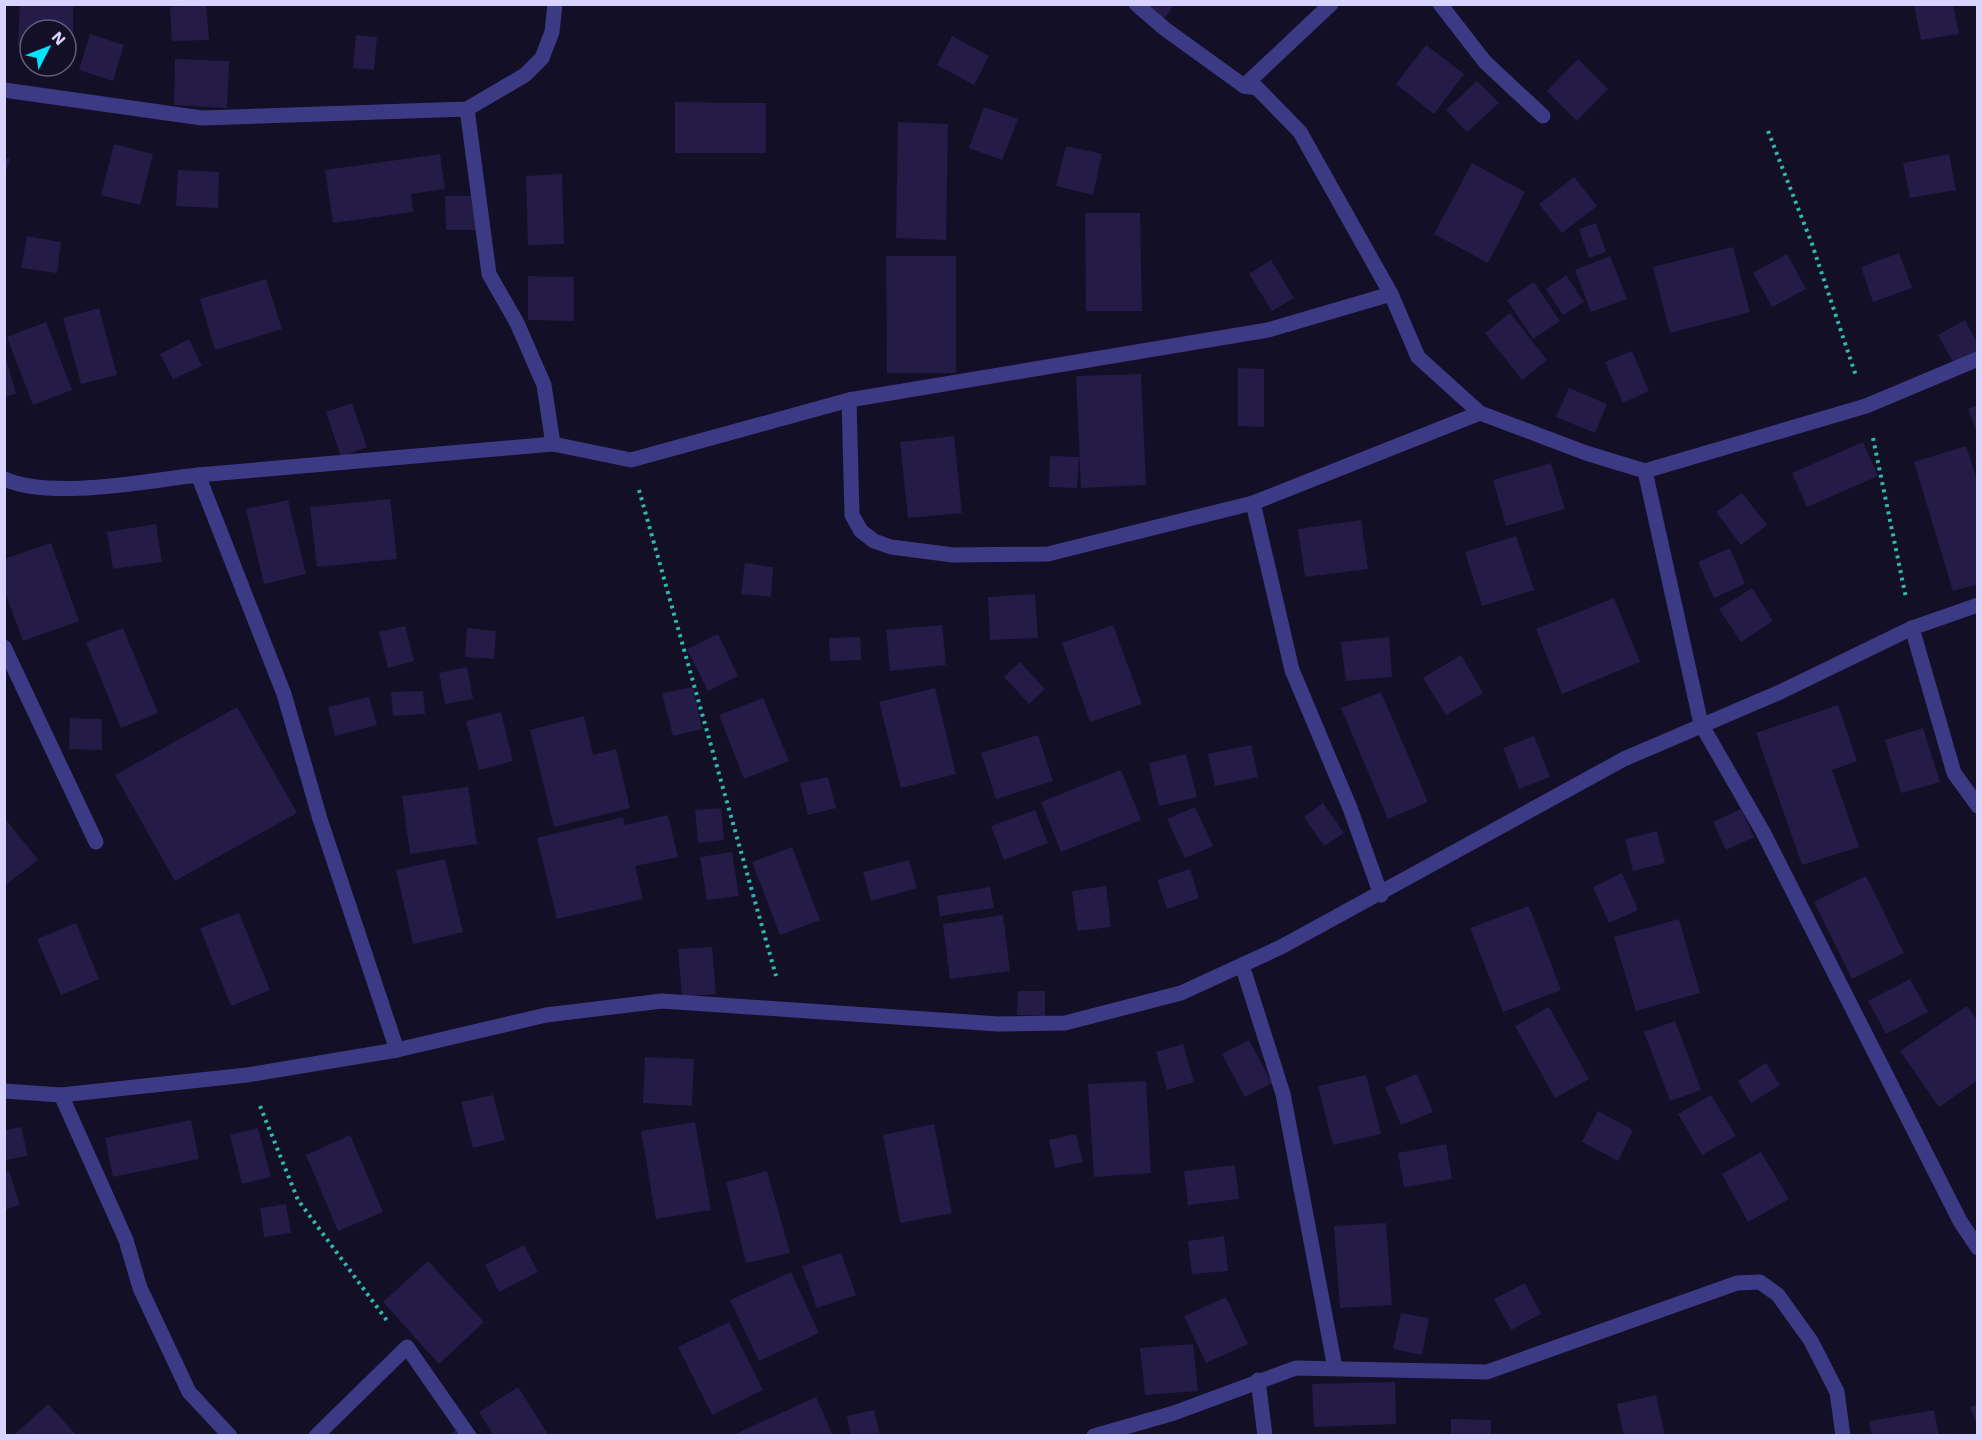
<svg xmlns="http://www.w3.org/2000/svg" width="1982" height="1440" font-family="'Work Sans',sans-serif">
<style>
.building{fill:#241b47}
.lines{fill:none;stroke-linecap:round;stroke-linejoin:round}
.path{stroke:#2fb8b0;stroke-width:4;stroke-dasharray:3 4.5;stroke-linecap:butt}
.minor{stroke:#3d3a85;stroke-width:15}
</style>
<rect width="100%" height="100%" fill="#130f26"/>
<g class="building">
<path d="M20 4H73V46H66V30H30V45H18Z"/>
<path d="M1144 4H1175L1163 20Z"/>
<path d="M1953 4 1959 34 1921 40 1914 5Z"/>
<path d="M206 5 209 40 172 41 170 7Z"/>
<path d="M90 34 124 45 113 81 79 70Z"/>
<path d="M356 35 377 37 374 70 353 68Z"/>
<path d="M952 36 989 56 974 85 937 65Z"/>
<path d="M1426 45 1464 74 1434 114 1396 84Z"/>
<path d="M175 59 229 61 227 108 174 105Z"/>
<path d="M1578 59 1608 89 1577 121 1547 91Z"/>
<path d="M1477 81 1499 103 1467 132 1446 110Z"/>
<path d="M675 102 766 103V153H675Z"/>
<path d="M984 107 1018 119 1002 160 969 148Z"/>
<path d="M898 122 948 124 946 240 896 238Z"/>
<path d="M114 144 153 154 140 205 101 195Z"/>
<path d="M1066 146 1102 154 1093 195 1056 186Z"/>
<path d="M440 154 445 189 411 194 413 212 333 223 325 170Z"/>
<path d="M1949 154 1956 190 1910 198 1903 163Z"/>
<path d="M4 157 10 159 5 174H4Z"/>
<path d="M1472 163 1525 192 1488 263 1434 234Z"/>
<path d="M178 170 219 172 218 208 176 206Z"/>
<path d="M562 174 564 244 528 245 526 176Z"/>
<path d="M1574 177 1597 206 1562 233 1539 204Z"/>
<path d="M445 196H476L477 230H446Z"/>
<path d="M1085 213H1140L1142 311H1086Z"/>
<path d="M1596 223 1606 252 1589 258 1579 229Z"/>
<path d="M27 236 61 242 57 273 21 268Z"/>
<path d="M1733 247 1750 312 1670 333 1653 267Z"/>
<path d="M1899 253 1912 288 1873 302 1861 267Z"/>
<path d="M1787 254 1806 289 1772 307 1753 273Z"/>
<path d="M886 256H956V373H887Z"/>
<path d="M1610 256 1627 299 1591 312 1575 270Z"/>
<path d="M1271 260 1294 298 1272 311 1249 274Z"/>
<path d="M1566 275 1584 302 1563 315 1546 289Z"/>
<path d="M528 276 574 277V321L528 320Z"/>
<path d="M266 279 282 329 215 350 200 299Z"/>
<path d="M1534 282 1560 321 1533 339 1507 300Z"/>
<path d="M99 308 117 375 81 384 63 318Z"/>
<path d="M1510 313 1547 360 1522 380 1485 333Z"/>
<path d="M1965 320 1978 344V350L1954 364 1938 335Z"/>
<path d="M46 322 72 390 33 405 7 337Z"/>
<path d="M189 339 202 366 173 379 160 354Z"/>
<path d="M1632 351 1649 391 1623 403 1605 362Z"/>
<path d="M4 352 16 394 4 397Z"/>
<path d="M1238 368 1264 369V427L1238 426Z"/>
<path d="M1141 374 1146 485 1081 488 1076 376Z"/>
<path d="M1569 388 1607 404 1595 433 1556 417Z"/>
<path d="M352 403 367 447 341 457 326 412Z"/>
<path d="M1978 405V432H1977L1968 409Z"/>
<path d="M954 436 962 513 908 518 900 442Z"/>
<path d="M1863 442 1878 476 1807 507 1792 473Z"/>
<path d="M1966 446 1978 483V584L1953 591 1914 462Z"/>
<path d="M1050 456 1079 457 1077 488 1049 487Z"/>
<path d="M1551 463 1565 509 1506 526 1493 480Z"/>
<path d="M1742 493 1767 525 1741 545 1716 512Z"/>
<path d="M390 499 397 559 317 567 310 507Z"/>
<path d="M288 500 306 574 264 584 246 509Z"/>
<path d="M1361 520 1368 569 1305 577 1298 529Z"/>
<path d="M156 524 162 562 113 569 107 532Z"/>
<path d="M1516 536 1534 590 1482 606 1465 552Z"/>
<path d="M51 543 79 621 23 641 4 589V559Z"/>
<path d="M1730 548 1745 584 1714 598 1698 562Z"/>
<path d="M745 563 773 567 771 597 741 594Z"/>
<path d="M1752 588 1773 621 1741 642 1719 609Z"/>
<path d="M1035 594 1038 638 990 640 988 597Z"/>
<path d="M1614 598 1640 662 1562 694 1536 629Z"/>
<path d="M942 625 946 665 890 671 886 630Z"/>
<path d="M1113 625 1142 704 1090 722 1062 643Z"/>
<path d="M405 626 414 661 388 668 379 632Z"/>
<path d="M123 628 158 713 121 728 86 642Z"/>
<path d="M467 628 496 631 494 659 465 657Z"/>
<path d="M718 634 738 676 708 691 687 649Z"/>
<path d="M860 637 861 660 830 661 829 638Z"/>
<path d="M1389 637 1392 677 1346 681 1341 642Z"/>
<path d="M1461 655 1483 693 1446 715 1423 678Z"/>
<path d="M1020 662 1045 689 1029 704 1004 677Z"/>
<path d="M467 667 473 699 445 704 439 673Z"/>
<path d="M693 687 702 729 673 736 662 693Z"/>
<path d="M935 688 956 774 901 788 879 702Z"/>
<path d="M423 691 425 714 393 716 391 692Z"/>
<path d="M1381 692 1428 802 1388 819 1341 708Z"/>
<path d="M369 697 377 725 335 736 328 707Z"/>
<path d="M763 698 789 761 744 779 719 715Z"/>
<path d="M1838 705 1857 761 1832 770 1859 847 1802 865 1756 733Z"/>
<path d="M237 707 297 813 175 881 115 775Z"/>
<path d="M501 712 513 761 479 770 466 721Z"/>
<path d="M584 716 593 755 616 749 630 808 554 827 530 730Z"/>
<path d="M70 718 102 719V750L69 749Z"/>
<path d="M1923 728 1940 782 1901 793 1885 740Z"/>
<path d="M1038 735 1053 781 996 799 981 753Z"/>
<path d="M1534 736 1550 777 1519 789 1503 748Z"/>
<path d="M1251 745 1258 777 1215 786 1208 754Z"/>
<path d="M1186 754 1197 797 1159 806 1149 763Z"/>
<path d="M1121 770 1141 820 1061 852 1041 802Z"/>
<path d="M828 777 836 808 808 815 800 783Z"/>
<path d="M468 787 477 844 410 854 402 796Z"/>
<path d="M1323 803 1344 833 1324 846 1304 817Z"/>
<path d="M1195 807 1213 846 1185 858 1167 819Z"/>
<path d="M721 808 724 840 698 843 695 810Z"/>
<path d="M1741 809 1754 837 1726 850 1713 822Z"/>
<path d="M1035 810 1048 843 1004 860 991 826Z"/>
<path d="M668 815 678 857 635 866 643 899 557 919 537 838 623 817 625 825Z"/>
<path d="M4 817 38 860 4 886Z"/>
<path d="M1657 831 1665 863 1633 871 1625 839Z"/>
<path d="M792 847 820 920 780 935 752 862Z"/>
<path d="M732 852 739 896 707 900 700 857Z"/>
<path d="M445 859 463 932 413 944 396 870Z"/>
<path d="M909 860 917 888 871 901 863 872Z"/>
<path d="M1190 869 1199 898 1167 909 1157 880Z"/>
<path d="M1622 873 1638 910 1609 923 1593 887Z"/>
<path d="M1866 876 1904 953 1852 979 1814 902Z"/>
<path d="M1106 886 1111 927 1077 931 1072 891Z"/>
<path d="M990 887 994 908 940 916 937 896Z"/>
<path d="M1529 906 1561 990 1503 1012 1470 928Z"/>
<path d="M239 913 270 990 231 1006 200 928Z"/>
<path d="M1003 915 1010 971 950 979 943 924Z"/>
<path d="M1679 919 1700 993 1636 1011 1614 937Z"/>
<path d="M76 923 99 979 61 995 37 939Z"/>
<path d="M712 947 716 994 682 997 678 949Z"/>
<path d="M1910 979 1928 1012 1886 1034 1868 1001Z"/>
<path d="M1018 991H1045V1016L1017 1015Z"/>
<path d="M1967 1006 1978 1021V1080L1939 1107 1900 1051Z"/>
<path d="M1549 1007 1589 1079 1555 1098 1515 1026Z"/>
<path d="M1675 1021 1701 1090 1670 1101 1644 1032Z"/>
<path d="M1249 1040 1272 1083 1245 1097 1222 1054Z"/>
<path d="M1183 1044 1194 1082 1167 1090 1156 1052Z"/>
<path d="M645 1057 694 1059 692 1106 643 1103Z"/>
<path d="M1766 1063 1780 1085 1751 1103 1738 1081Z"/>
<path d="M1417 1074 1433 1112 1401 1125 1385 1087Z"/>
<path d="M1366 1075 1381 1134 1333 1145 1318 1086Z"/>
<path d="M1146 1081 1151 1173 1094 1177 1088 1084Z"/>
<path d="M493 1095 505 1140 473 1148 461 1102Z"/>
<path d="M1711 1095 1736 1136 1702 1155 1678 1114Z"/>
<path d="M1598 1111 1633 1130 1618 1161 1582 1142Z"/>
<path d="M191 1120 199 1159 113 1177 105 1138Z"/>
<path d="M695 1122 711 1210 656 1219 641 1131Z"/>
<path d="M934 1124 952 1213 900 1223 883 1135Z"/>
<path d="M21 1127 28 1156 4 1160V1130Z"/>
<path d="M258 1128 271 1177 242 1184 230 1135Z"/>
<path d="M1076 1134 1083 1162 1055 1168 1049 1140Z"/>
<path d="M350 1135 383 1212 338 1231 306 1155Z"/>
<path d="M1446 1144 1452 1179 1404 1187 1398 1153Z"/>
<path d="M1761 1152 1789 1199 1748 1222 1722 1174Z"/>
<path d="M1235 1165 1239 1199 1188 1205 1184 1171Z"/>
<path d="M9 1171 20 1205 4 1210V1172Z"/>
<path d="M767 1171 790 1253 746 1263 726 1182Z"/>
<path d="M286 1204 291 1233 264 1237 260 1208Z"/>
<path d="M1386 1223 1392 1305 1340 1308 1334 1226Z"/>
<path d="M1224 1236 1228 1271 1192 1274 1188 1241Z"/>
<path d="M524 1245 538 1272 499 1292 485 1265Z"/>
<path d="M841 1253 856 1295 817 1308 802 1266Z"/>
<path d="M428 1261 484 1322 439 1364 383 1302Z"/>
<path d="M791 1272 819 1333 759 1361 730 1300Z"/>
<path d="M1525 1283 1541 1314 1511 1330 1494 1299Z"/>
<path d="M1226 1297 1248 1344 1206 1363 1184 1316Z"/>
<path d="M1401 1313 1429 1318 1422 1355 1393 1349Z"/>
<path d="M729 1322 763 1390 712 1415 678 1347Z"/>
<path d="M1193 1344 1198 1391 1145 1395 1140 1348Z"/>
<path d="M1395 1382 1396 1424 1314 1427 1312 1384Z"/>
<path d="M518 1387 549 1436H494L479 1412Z"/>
<path d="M1656 1395 1665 1436H1624L1617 1404Z"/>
<path d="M816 1397 833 1436H731Z"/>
<path d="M48 1404 77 1436H13Z"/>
<path d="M1978 1404V1425H1977L1970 1407Z"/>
<path d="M874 1410 880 1436H851L847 1416Z"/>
<path d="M1934 1410 1939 1436H1872L1869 1421Z"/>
<path d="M1451 1419 1491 1420V1436H1451Z"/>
<path d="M460 1427 465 1436H447Z"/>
</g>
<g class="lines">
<g class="path">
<path d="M1768 131 1812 244 1856 376"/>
<path d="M1873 438 1906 598"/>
<path d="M639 490 776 976"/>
<path d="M260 1106 298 1200 388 1322"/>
</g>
<g class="minor">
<path d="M1136 4 1165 29 1244 86 1257 88 1300 132 1391 294 1418 357 1480 413 1586 453 1645 471 1701 724 1763 832 1960 1221 1978 1248"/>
<path d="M1440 4 1485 62 1543 116"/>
<path d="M1244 86 1331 4"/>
<path d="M4 90 202 118 467 109 525 75 542 58 552 32 555 4"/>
<path d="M467 109 489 274 517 323 544 385 553 444"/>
<path d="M849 400 852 515 861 531 874 541 891 547 953 555 1048 554 1253 503"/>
<path d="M1645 471 1866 406 1978 359"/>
<path d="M198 475 553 444 631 460 849 400 1268 330 1391 294"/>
<path d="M4 479C53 500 145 481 198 475L284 694 320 819 397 1050"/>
<path d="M1912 628 1954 773 1978 806"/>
<path d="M4 647 96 842"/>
<path d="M1381 895 1350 808 1292 670 1253 503 1480 413"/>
<path d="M1242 965 1283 1094 1335 1368"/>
<path d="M4 1091 61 1095 247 1075 397 1050 546 1015 662 1001 998 1024 1065 1023 1181 993 1281 947 1624 759 1778 693 1912 628 1978 605"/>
<path d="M61 1095 126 1240 140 1288 189 1392 230 1436"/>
<path d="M1258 1380 1265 1436"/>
<path d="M316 1436 407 1347 469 1436"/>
<path d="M1094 1436 1174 1413 1296 1368 1487 1372 1737 1283 1760 1282 1778 1295 1811 1341 1837 1392 1843 1436"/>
</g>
</g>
<rect width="1982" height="1440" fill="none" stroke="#d9d4ff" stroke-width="12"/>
<g transform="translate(48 48) rotate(48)"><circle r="28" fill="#130f26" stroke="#625e7d" stroke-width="1.5"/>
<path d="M0-4.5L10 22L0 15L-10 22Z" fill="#00e5ff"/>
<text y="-9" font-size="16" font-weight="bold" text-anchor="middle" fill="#d9d4ff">N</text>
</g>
</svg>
